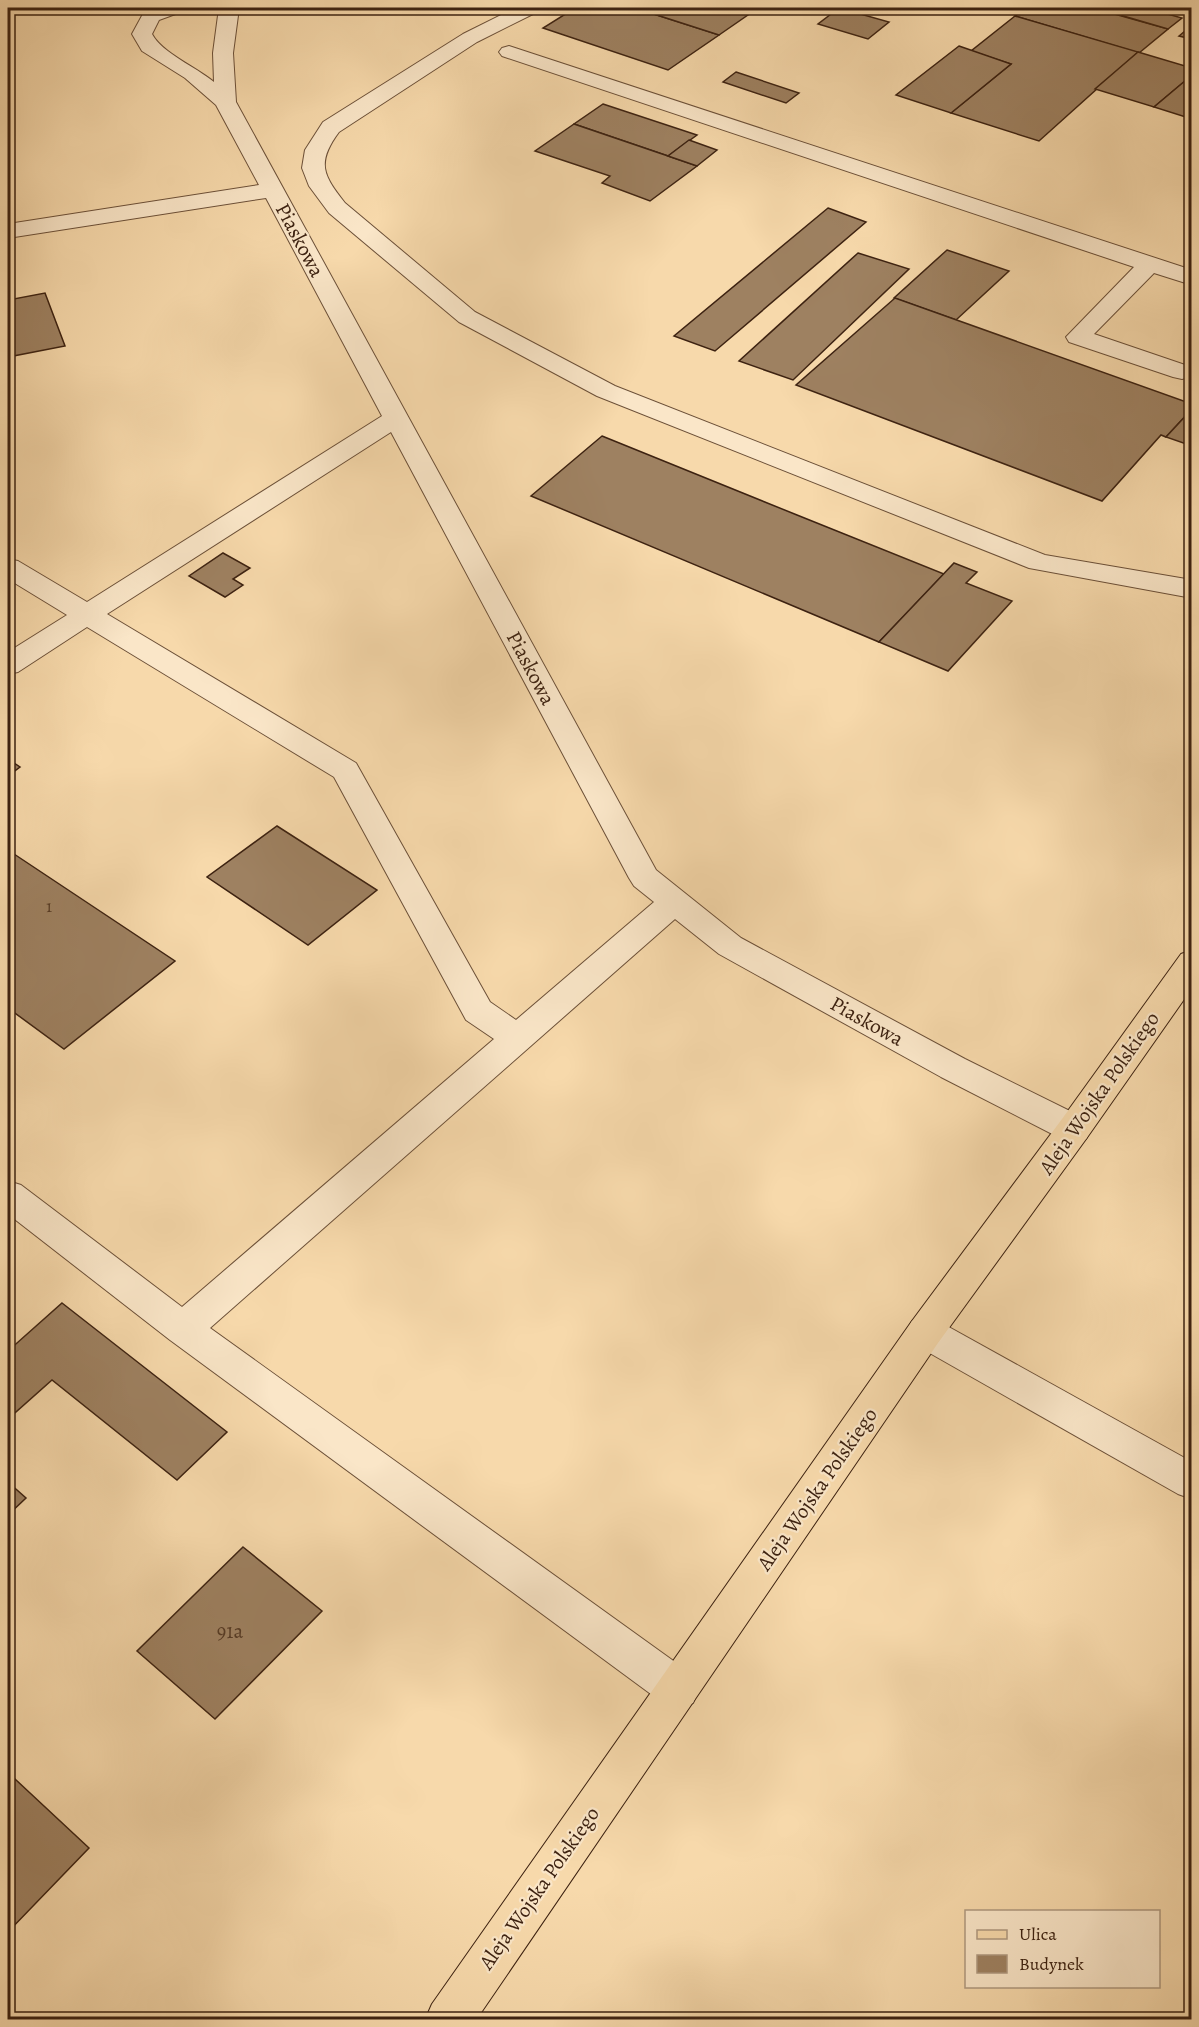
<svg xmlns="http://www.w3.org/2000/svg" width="1199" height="2027" font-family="Alegreya,serif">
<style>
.building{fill:#9e8161;stroke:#3d2211;stroke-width:1.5}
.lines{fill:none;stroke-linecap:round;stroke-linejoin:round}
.minor-casing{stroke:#6c5038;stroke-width:2}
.major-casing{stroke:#3d2211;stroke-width:2}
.minor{fill:#fae6c8;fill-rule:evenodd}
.major{fill:#f7d9ab;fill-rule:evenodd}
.labels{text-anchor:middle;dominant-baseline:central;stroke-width:4.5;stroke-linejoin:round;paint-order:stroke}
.number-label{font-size:18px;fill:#553a25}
.street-label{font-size:21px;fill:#3d2211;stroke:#fae6c8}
.near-number-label{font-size:21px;fill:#553a25}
</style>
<rect width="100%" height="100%" fill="#f7d9ab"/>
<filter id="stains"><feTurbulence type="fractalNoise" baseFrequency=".00333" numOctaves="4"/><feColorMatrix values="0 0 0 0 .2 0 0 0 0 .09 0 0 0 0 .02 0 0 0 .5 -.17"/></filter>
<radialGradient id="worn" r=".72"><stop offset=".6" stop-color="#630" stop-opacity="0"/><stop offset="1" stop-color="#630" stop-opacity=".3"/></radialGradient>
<g class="building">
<path d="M575 8H635L719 35 668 70 543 28Z"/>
<path d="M635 8H758L719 35Z"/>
<path d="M839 8 889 22 868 39 818 24Z"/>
<path d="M1027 8H1093L1168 29 1139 53 1015 16Z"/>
<path d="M1096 8H1146L1182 18 1168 29Z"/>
<path d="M1015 16 1138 52 1039 141 951 113 1011 64 971 51Z"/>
<path d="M1192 25V39L1179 36Z"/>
<path d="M959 46 1011 64 951 113 896 95Z"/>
<path d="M1138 52 1192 68V75L1154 107 1095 89Z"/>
<path d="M736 72 799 93 786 103 723 82Z"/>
<path d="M1192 75V119L1154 107Z"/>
<path d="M603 104 697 135 668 156 574 124Z"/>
<path d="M574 124 668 156 697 166 650 201 602 183 610 176 535 151Z"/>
<path d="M689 140 717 150 697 166 668 156Z"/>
<path d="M828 208 866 222 715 351 674 336Z"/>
<path d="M947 250 1009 271 956 320 894 298Z"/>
<path d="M858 253 909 269 793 380 739 361Z"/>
<path d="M45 293 65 346 8 357V300Z"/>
<path d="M895 298 1192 404V409L1166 437 1161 435 1102 501 796 385Z"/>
<path d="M1192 409V446L1166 437Z"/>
<path d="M602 436 797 515 944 574 879 642 531 496Z"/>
<path d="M223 553 250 568 233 579 243 585 225 597 189 576Z"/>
<path d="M954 563 977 572 966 583 1012 601 948 671 879 642Z"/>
<path d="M8 759 20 767 8 776Z"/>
<path d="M277 826 377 890 308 945 207 877Z"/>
<path d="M8 850 175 961 64 1049 8 1008Z"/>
<path d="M62 1303 227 1432 177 1480 52 1380 8 1419V1351Z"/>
<path d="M8 1482 26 1498 8 1515Z"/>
<path d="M243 1547 322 1611 215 1719 137 1651Z"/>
<path d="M15 1779 89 1848 8 1932V1786Z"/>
</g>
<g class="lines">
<defs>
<g id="minor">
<path d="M156 8H184L181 12 159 20 152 34C162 53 196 67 214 82L213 53 219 8H239L233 53 236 102 656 870 741 938 965 1059 1086 1119 1091 1129 1086 1139 1074 1143 1062 1139 941 1077 719 954 675 919 210 1328 693 1675 699 1689 693 1703 678 1709 663 1703 170 1340 8 1214V1181L21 1185 182 1307 494 1039 466 1020 334 777 87 627 18 672 8 674V652L67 615 8 579V559L18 561 87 602 382 416 266 198 8 238V224L259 185 216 105 185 78 142 51 132 34 144 12ZM391 432 629 878 634 886 654 902 516 1020 490 1002 356 763 107 614Z"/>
<path d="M515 8H540L537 12 477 42 339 132C316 163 323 175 345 203L475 312 615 386 1045 555 1192 580V598L1029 568 597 396 459 322 329 213 309 186 302 168 305 150 323 122 463 34Z"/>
<path d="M509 46 1192 270V285L1154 273 1094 334 1191 367 1192 376 1182 379 1173 377 1069 342 1066 337 1134 267 502 56 499 52 502 48Z"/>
<path d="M925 1316 938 1321 1192 1462V1499L1178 1494 912 1343 906 1332 912 1321Z"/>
</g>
<path id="major" d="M1192 950V988L1086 1139 938 1343 476 2020H425L432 2004 912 1321 1062 1119 1181 954Z"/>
</defs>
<use href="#minor" class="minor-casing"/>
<use href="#major" class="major-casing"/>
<use href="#minor" class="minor"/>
<use href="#major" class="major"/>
</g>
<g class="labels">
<g class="number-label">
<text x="49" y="906">1</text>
</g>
<g class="street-label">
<text transform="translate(300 240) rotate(62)">Piaskowa</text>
<text transform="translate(531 668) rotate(62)">Piaskowa</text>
<text transform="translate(867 1021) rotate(29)">Piaskowa</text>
<text transform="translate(1099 1093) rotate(-55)">Aleja Wojska Polskiego</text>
<text transform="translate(817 1489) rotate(-55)">Aleja Wojska Polskiego</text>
<text transform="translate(539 1888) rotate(-55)">Aleja Wojska Polskiego</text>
</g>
<g class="near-number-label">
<text x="230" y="1631">91a</text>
</g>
</g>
<rect width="1199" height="2027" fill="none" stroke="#f7d9ab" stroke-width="30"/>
<rect x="9" y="9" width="1181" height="2009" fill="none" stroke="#3d2211" stroke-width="3"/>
<rect x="15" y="15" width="1169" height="1997" fill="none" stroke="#3d2211" stroke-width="1.5"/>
<rect x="965" y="1910" width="195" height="78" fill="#fae6c8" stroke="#ae987f" stroke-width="1.5"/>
<rect x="977" y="1930" width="30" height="9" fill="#f7d9ab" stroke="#ae987f" stroke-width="1.5"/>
<text x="1019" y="1940" font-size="18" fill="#3d2211">Ulica</text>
<rect x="977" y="1955" width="30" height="18" fill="#9e8161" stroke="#ae987f" stroke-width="1.5"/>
<text x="1019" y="1970" font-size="18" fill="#3d2211">Budynek</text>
<rect width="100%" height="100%" filter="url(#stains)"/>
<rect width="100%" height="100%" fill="url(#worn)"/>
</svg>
